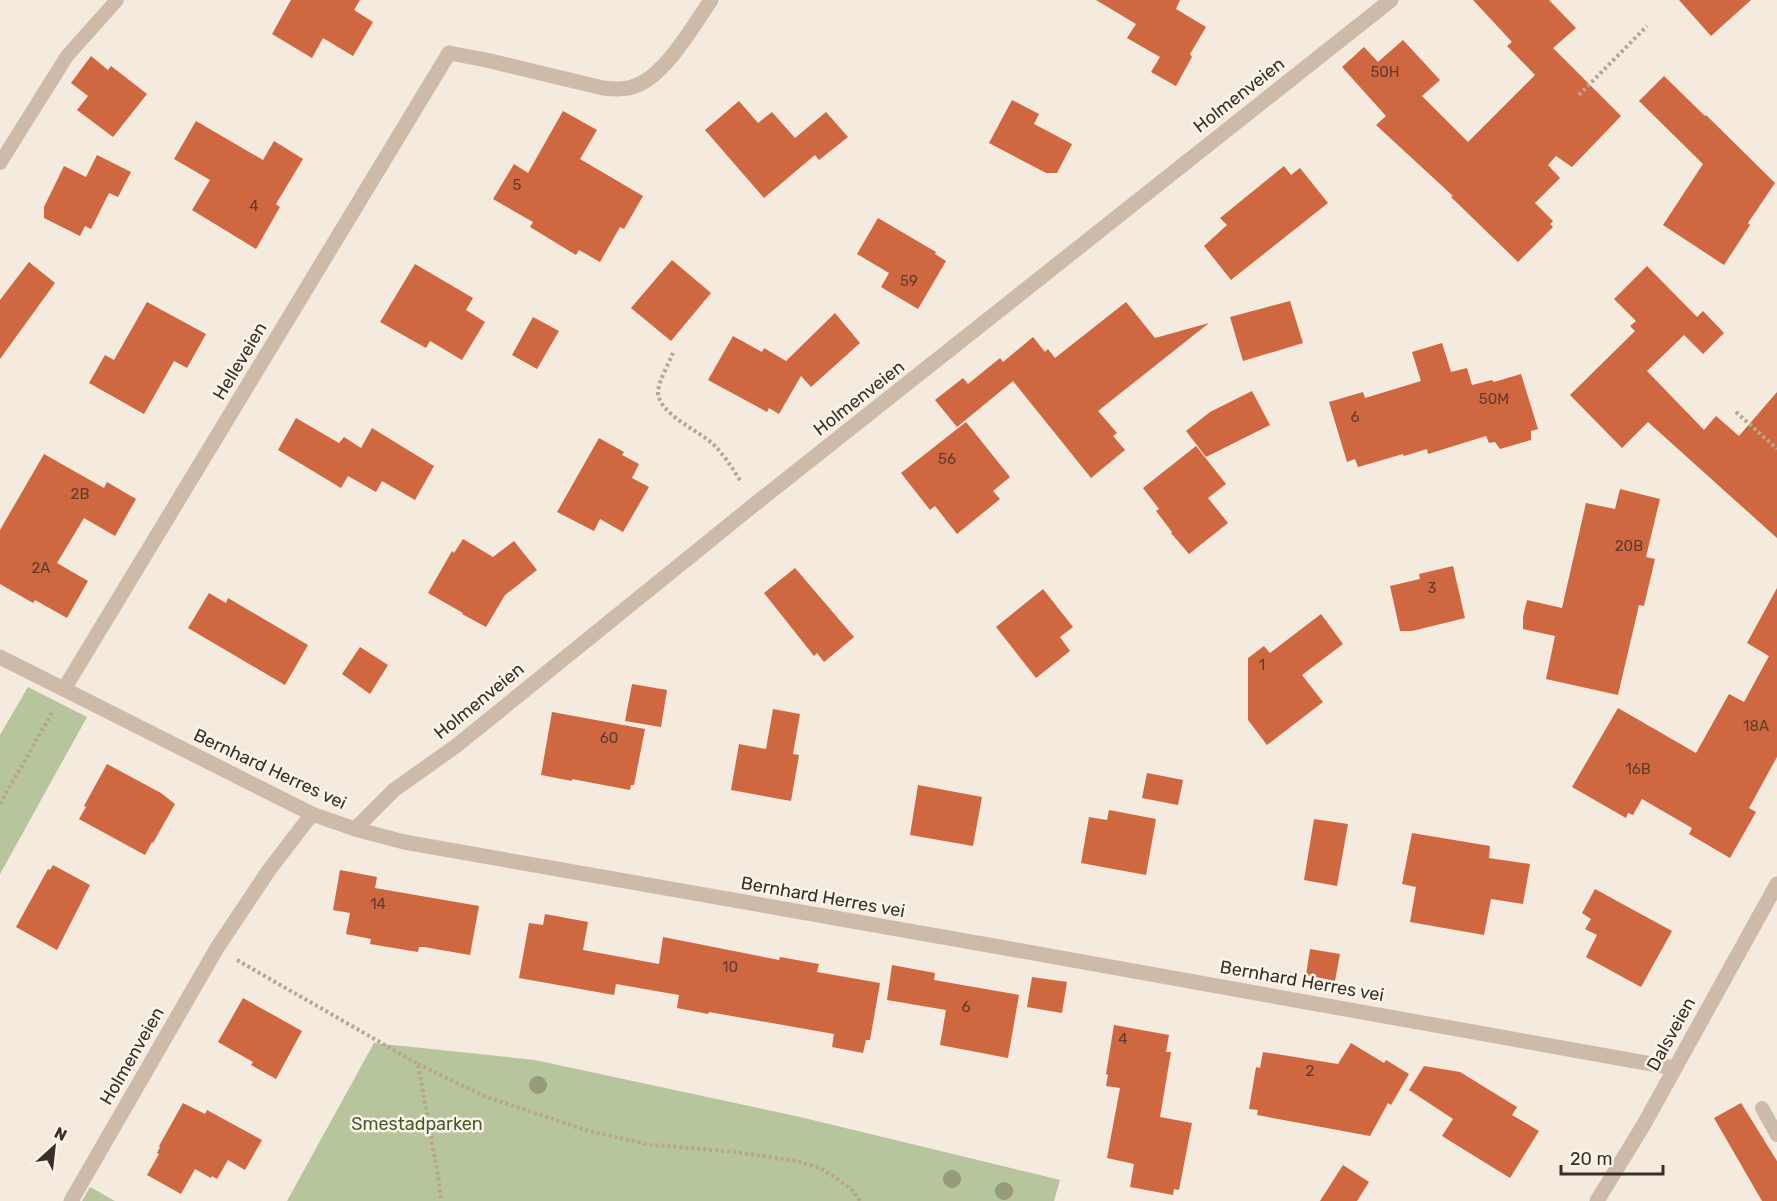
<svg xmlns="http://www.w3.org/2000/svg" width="1777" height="1201" font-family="Rubik,sans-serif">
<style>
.green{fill:#b6c59b}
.building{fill:#cf6741}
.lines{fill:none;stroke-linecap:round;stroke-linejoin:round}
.path{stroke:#baa492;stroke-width:4;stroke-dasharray:3 3;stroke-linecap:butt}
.service{stroke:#cebaa8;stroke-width:14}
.minor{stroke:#cebaa8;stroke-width:15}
.tertiary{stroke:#cebaa8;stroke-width:15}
.tree{fill:#959b7b}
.labels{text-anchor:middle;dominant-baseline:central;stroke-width:5;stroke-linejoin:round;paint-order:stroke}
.number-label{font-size:15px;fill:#5f3c2e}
.street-label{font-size:18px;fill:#3a2e28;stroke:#fbf4ea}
.park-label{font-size:18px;fill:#475a2a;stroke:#fbf4ea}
</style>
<rect width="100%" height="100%" fill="#f4eadd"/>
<g class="green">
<path d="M28 687 87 717 0 874V735Z"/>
<path d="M374 1043 535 1060 800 1117 1060 1180 1054 1201H287Z"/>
<path d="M90 1187 115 1201H82Z"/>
</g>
<g class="building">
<path d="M291 0H360L354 10 373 22 353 56 323 38 312 58 272 34Z"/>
<path d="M1096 0H1180L1176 9 1206 27 1190 54 1192 57 1176 86 1151 72 1160 57 1127 38 1136 24Z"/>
<path d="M1473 0H1549L1576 28 1553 48 1621 116 1572 167 1556 156 1548 165 1560 178 1535 203 1553 221 1550 224 1553 227 1518 262 1451 197 1453 196 1376 125 1386 116 1342 67 1364 47 1378 62 1403 40 1440 80 1422 96 1468 142 1535 75 1507 46 1512 42Z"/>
<path d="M1679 0H1751L1711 36Z"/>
<path d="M91 56 108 70 111 66 147 94 113 137 77 110 88 96 71 83Z"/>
<path d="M1664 76 1705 116 1706 115 1775 183 1748 223 1750 225 1724 265 1663 225 1703 164 1639 101Z"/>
<path d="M1012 100 1039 114 1034 124 1072 144 1057 173H1046L989 143Z"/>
<path d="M739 101 758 123 772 112 795 138 826 112 848 137 819 160 815 155 764 198 705 130Z"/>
<path d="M563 111 597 130 580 159 643 196 624 229 620 227 600 262 579 250 576 255 530 227 533 222 493 199 514 164 528 173Z"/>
<path d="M196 121 263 160 274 141 303 159 276 204 280 207 256 249 192 210 210 180 174 159Z"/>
<path d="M97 155 131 172 118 197 109 193 91 229 85 226 80 236 44 218V207L64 166 86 177Z"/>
<path d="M1284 166 1291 175 1300 168 1328 203 1231 280 1204 246 1227 225 1220 218Z"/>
<path d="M878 218 936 252 935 254 946 261 918 309 881 287 889 273 857 254Z"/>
<path d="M672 260 711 293 671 341 631 308Z"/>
<path d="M29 262 55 283 0 359V300Z"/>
<path d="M415 264 473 298 466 310 485 322 462 360 430 341 426 348 380 322Z"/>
<path d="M1647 266 1697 317 1703 311 1724 333 1703 354 1684 335 1647 371 1704 430 1716 416 1739 436 1777 392V538L1648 422 1622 448 1570 395 1635 331 1630 326 1636 321 1614 299Z"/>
<path d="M1290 301 1303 343 1243 361 1230 317Z"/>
<path d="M147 302 206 334 187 368 174 361 144 414 89 383 105 355 114 360Z"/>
<path d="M1126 302 1155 338 1209 323 1098 411 1117 433 1113 436 1125 450 1091 478 1013 381 957 427 935 400 963 378 968 384 1000 358 1003 362 1033 337 1045 352 1048 349 1055 358Z"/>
<path d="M835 313 860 343 811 387 801 376 779 414 769 408 767 412 708 380 733 336 762 352 764 348 786 361Z"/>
<path d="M533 317 559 331 537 369 512 355Z"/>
<path d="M1442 343 1451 372 1467 368 1472 385 1492 380 1494 382 1521 374 1538 429 1531 431V440L1500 449 1495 442 1489 443 1486 436 1428 454 1427 449 1404 456 1403 454 1358 467 1355 459 1347 462 1329 402 1363 392 1365 398 1421 381 1412 352Z"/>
<path d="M1252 391 1270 425 1206 457 1186 431 1210 412Z"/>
<path d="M296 418 339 443 344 437 361 448 372 428 434 466 415 500 382 481 376 492 348 476 341 488 278 450Z"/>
<path d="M966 422 1010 477 993 491 1000 499 957 534 935 506 930 510 901 473Z"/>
<path d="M599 438 624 452 622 455 639 464 632 478 649 487 623 532 600 519 594 531 557 512Z"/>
<path d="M1196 446 1226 484 1208 498 1228 523 1189 554 1171 533 1172 532 1156 511 1159 509 1143 488Z"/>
<path d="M44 454 104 488 107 482 136 499 115 536 84 518 57 563 88 581 67 618 35 600 33 603 0 584V530Z"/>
<path d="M1620 489 1660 499 1646 557 1655 559 1644 606 1639 605 1618 695 1546 679 1555 636 1523 629V617L1527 600 1562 608 1586 503 1615 509Z"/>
<path d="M463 539 493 557 514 541 537 570 505 595 486 627 462 614 463 613 428 593 452 551 454 553Z"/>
<path d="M1453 566 1465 618 1412 631H1400L1390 586 1420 579 1419 574Z"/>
<path d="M795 568 854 637 824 662 817 653 814 656 764 593Z"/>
<path d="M1777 588V757L1749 808 1756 812 1730 858 1689 834 1692 828 1642 799 1633 815 1628 813 1626 818 1572 787 1618 708 1696 753 1729 694 1744 702 1769 656 1747 643Z"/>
<path d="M1043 589 1073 627 1060 637 1070 651 1036 678 996 627Z"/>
<path d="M209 593 226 603 228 598 308 645 285 685 188 628Z"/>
<path d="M1321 614 1343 644 1302 675 1323 702 1267 745 1248 720V658L1264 646 1270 653Z"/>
<path d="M360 647 388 665 370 694 342 674Z"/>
<path d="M632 684 667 690 661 727 625 721Z"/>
<path d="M773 709 800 714 793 754 799 755 791 801 731 790 739 744 766 749Z"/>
<path d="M552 712 645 729 634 785H631L630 790 572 779V781L541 775Z"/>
<path d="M107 764 161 793 175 804 153 843 152 842 145 855 79 819 86 807 84 806Z"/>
<path d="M1147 773 1183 780 1178 805 1142 798Z"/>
<path d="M918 785 982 797 973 846 910 835Z"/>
<path d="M1109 810 1156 819 1146 875 1081 863 1089 817 1107 820Z"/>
<path d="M1314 819 1348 824 1337 886 1304 880Z"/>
<path d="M1412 833 1490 846 1489 858 1530 864 1523 904 1491 899 1484 935 1410 922 1416 887 1402 884Z"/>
<path d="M53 865 90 885 57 950 16 927 48 869 50 870Z"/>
<path d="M340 870 377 877 375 888 479 906 470 955 424 947H419L418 952 370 944 371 939 346 934 350 913 333 910Z"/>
<path d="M1595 889 1672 931 1641 987 1586 957 1597 935 1585 929 1591 919 1582 913Z"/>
<path d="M545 914 588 922 583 950 659 964 663 937 779 960 780 957 819 964 817 972 880 983 870 1040H866L863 1053 832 1047 834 1034 709 1012 708 1014 677 1008 679 995 616 984 614 995 519 978 529 923 543 925Z"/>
<path d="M1310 949 1340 954 1335 981 1306 975Z"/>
<path d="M892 965 935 973 934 980 1019 995 1008 1058 940 1045 946 1010 887 1000Z"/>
<path d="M1032 977 1067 982 1062 1013 1027 1007Z"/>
<path d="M243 998 302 1031 276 1079 251 1065 253 1062 218 1042Z"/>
<path d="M1114 1025 1169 1035 1166 1052H1171L1160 1117 1192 1123 1179 1190 1174 1189 1173 1195 1130 1187 1134 1164 1107 1158 1120 1088 1106 1086 1108 1075 1106 1074Z"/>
<path d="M1351 1043 1384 1063 1386 1060 1409 1074 1391 1105 1388 1103 1370 1136 1257 1115 1258 1110 1249 1109 1256 1067 1260 1068 1263 1052 1338 1064Z"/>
<path d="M1424 1066 1460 1072 1517 1107 1512 1115 1539 1131 1510 1178 1442 1136 1453 1119 1409 1090Z"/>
<path d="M183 1103 205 1114 207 1110 262 1140 245 1170 228 1160 217 1179 212 1176 211 1178 195 1169 181 1194 147 1175 159 1154 157 1153 160 1147 159 1146Z"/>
<path d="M1741 1103 1777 1161V1201H1762L1714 1118Z"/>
<path d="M1343 1165 1369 1182 1357 1201H1320Z"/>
</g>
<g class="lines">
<g class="path">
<path d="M1579 95 1647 26"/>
<path d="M673 353C668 365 659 380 658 392 658 414 700 431 714 445 725 456 733 469 741 482"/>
<path d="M1736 412 1777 449"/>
<path d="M0 804 53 711"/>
<path d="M237 960 418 1064 438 1176 441 1201"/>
<path d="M418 1064 484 1096 585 1130 651 1145 735 1152 797 1161 820 1168 838 1179 853 1191 860 1201"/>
</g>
<g class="service">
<path d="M0 163 67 56 117 0"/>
<path d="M1762 1108 1777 1135"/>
</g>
<g class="minor">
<path d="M0 657 312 814 355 829 404 842 994 946 1674 1068"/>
<path d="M64 689 449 53 486 60 603 88C614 89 625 90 635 86 664 77 694 25 711 0"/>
<path d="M355 829 394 790 456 746 755 504 1391 0"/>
<path d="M71 1201 217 948 269 870 312 814"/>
</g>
<path class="tertiary" d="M1597 1201 1643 1126 1777 884"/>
</g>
<g class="tree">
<circle cx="538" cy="1085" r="9"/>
<circle cx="952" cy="1179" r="9"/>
<circle cx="1004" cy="1191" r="9"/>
</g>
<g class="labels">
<g class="number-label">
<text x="1385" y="72">50H</text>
<text x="517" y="185">5</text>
<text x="254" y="206">4</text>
<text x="909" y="281">59</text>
<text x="1494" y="399">50M</text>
<text x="1355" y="417">6</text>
<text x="947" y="459">56</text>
<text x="80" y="494">2B</text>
<text x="1629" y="546">20B</text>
<text x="41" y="568">2A</text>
<text x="1432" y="588">3</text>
<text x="1262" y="665">1</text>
<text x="1756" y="726">18A</text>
<text x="609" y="738">60</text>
<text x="1638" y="769">16B</text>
<text x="378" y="904">14</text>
<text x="730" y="967">10</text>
<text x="966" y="1007">6</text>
<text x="1123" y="1039">4</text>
<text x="1310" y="1071">2</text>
</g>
<g class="street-label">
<text transform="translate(1239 95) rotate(-38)">Holmenveien</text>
<text transform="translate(240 361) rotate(-59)">Helleveien</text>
<text transform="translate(859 398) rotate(-38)">Holmenveien</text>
<text transform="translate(479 701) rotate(-39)">Holmenveien</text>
<text transform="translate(270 769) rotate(25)">Bernhard Herres vei</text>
<text transform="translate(823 897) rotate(10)">Bernhard Herres vei</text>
<text transform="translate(1302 981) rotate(10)">Bernhard Herres vei</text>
<text transform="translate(1671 1034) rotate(-61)">Dalsveien</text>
<text transform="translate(132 1056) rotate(-60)">Holmenveien</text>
</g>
<g class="park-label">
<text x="417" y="1124">Smestadparken</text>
</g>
</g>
<g transform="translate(54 1147) rotate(27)" stroke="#fbf4ea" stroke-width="4.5" paint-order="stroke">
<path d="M0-4.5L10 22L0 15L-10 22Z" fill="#3a2e28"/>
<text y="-9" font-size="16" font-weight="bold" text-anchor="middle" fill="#3a2e28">N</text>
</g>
<path d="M1561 1165v9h102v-9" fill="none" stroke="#3a2e28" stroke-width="3"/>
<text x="1570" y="1165" font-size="18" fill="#3a2e28" stroke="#fbf4ea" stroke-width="4.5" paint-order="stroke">20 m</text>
</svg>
